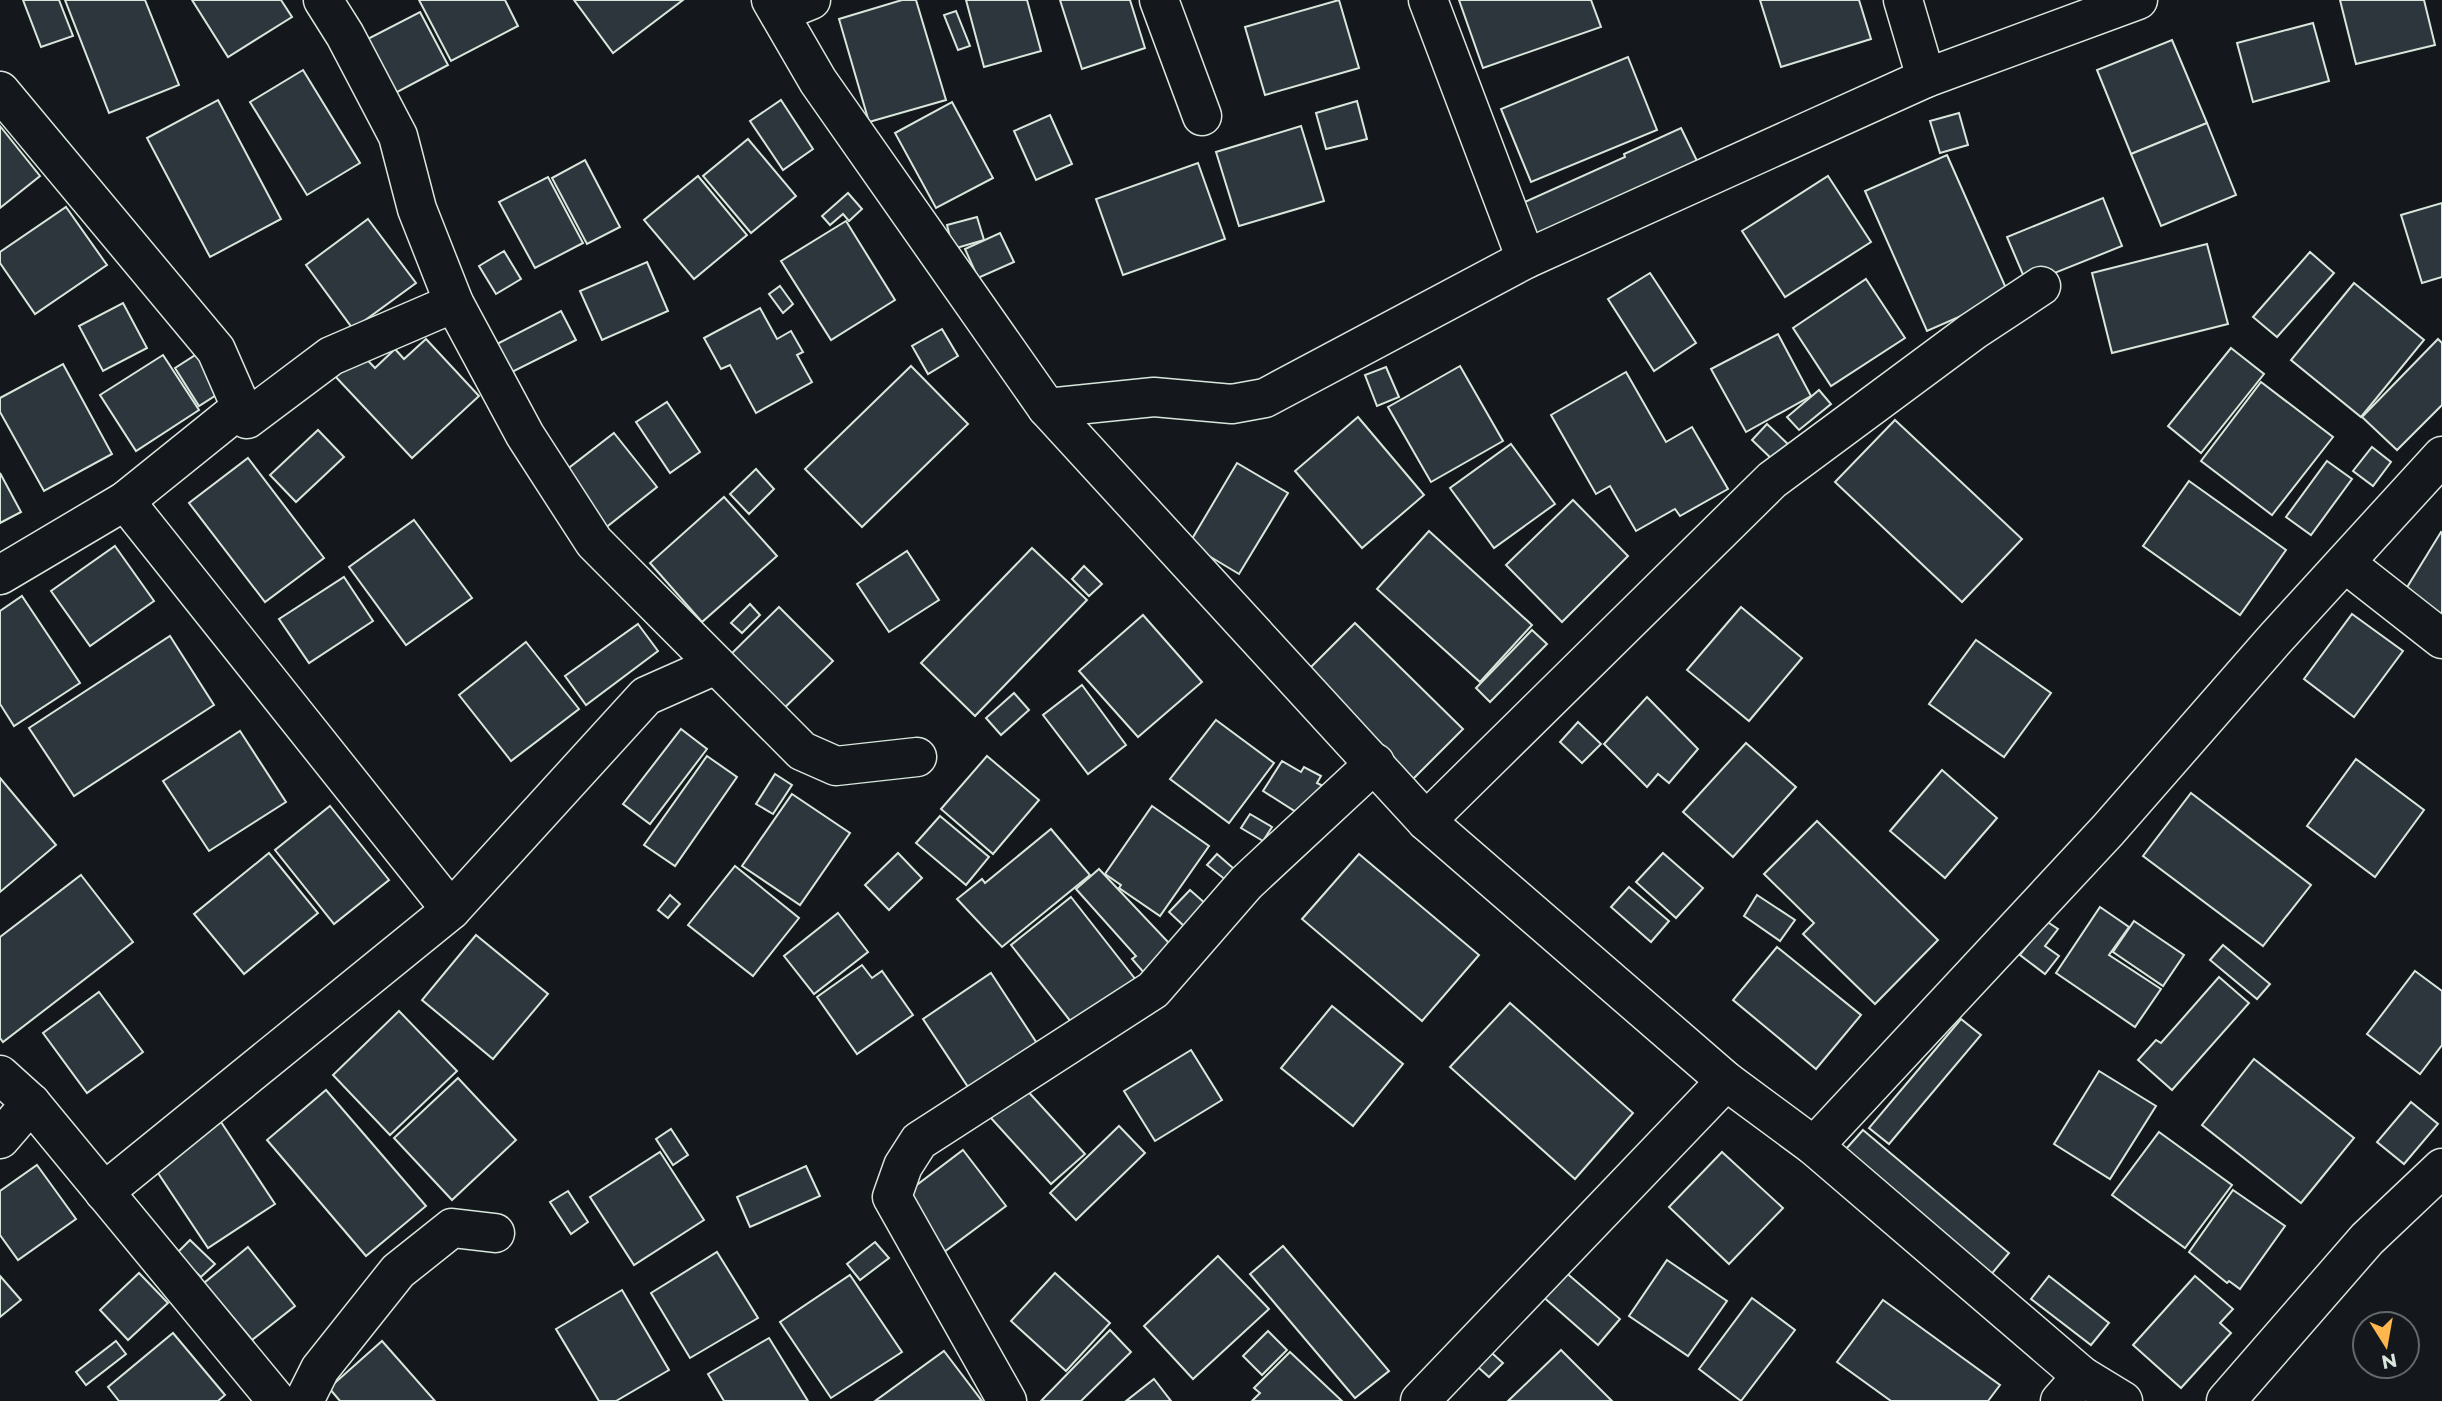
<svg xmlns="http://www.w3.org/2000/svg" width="2442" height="1401" font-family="Montserrat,sans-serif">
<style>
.building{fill:#2c363c;stroke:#d8e6dc;stroke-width:2}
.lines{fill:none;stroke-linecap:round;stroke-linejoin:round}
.minor-casing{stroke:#d8e6dc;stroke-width:41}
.minor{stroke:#14181c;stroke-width:38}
</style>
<rect width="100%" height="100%" fill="#14181c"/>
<g class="building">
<path d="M23 0H59L73 36 41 47Z"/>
<path d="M65 0H145L179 85 109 113Z"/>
<path d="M192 0H281L292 17 228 57Z"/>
<path d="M419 0H505L518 26 451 61Z"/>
<path d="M574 0H683L613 53Z"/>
<path d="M902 0H916L946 100 869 122 839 19Z"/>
<path d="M966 0H1027L1041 51 984 67Z"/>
<path d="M1060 0H1130L1145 48 1082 69Z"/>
<path d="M1339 0 1359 68 1265 95 1245 27Z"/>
<path d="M1459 0H1591L1601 27 1483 68Z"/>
<path d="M1760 0H1859L1871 39 1781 67Z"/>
<path d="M2340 0H2424L2435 45 2356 64Z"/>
<path d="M956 11 970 46 958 50 944 15Z"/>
<path d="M420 12 448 65 386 98 358 44Z"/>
<path d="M2313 23 2329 81 2253 102 2237 43Z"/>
<path d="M2172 40 2207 123 2131 154 2097 70Z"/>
<path d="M1628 57 1657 130 1531 182 1501 109Z"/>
<path d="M303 70 360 163 307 195 250 102Z"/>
<path d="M218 100 281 219 210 257 147 138Z"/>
<path d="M781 100 813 149 783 170 750 121Z"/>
<path d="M1357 101 1367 139 1326 149 1316 113Z"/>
<path d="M952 102 993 178 936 208 895 133Z"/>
<path d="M1959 113 1968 145 1940 153 1930 121Z"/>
<path d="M1050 115 1072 164 1036 180 1014 131Z"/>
<path d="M2207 123 2236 195 2161 226 2131 154Z"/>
<path d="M0 126 40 176 0 208Z"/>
<path d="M1301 126 1324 201 1239 226 1216 152Z"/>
<path d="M1681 128 1699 165 1533 239 1518 205 1625 157 1624 154Z"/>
<path d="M748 139 796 196 751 233 703 176Z"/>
<path d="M1947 155 2009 295 1927 331 1865 191Z"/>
<path d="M585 160 620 227 587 244 552 178Z"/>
<path d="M1198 163 1225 239 1123 275 1096 199Z"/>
<path d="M698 176 747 235 694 279 644 220Z"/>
<path d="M1828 176 1871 242 1785 297 1742 231Z"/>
<path d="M548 177 583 243 535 268 499 202Z"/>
<path d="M848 193 862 209 849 221 843 214 830 225 822 216Z"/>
<path d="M2103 198 2122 246 2027 284 2007 237Z"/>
<path d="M2442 203V277L2422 283 2401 215Z"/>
<path d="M66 207 107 265 35 314 0 263V252Z"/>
<path d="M977 217 984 240 953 249 947 225Z"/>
<path d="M368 219 416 283 353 329 306 265Z"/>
<path d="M846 221 895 300 831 340 781 261Z"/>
<path d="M1000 233 1014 262 978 278 965 249Z"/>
<path d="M2207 244 2228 324 2112 353 2092 273Z"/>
<path d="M504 251 521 279 496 294 479 266Z"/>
<path d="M2310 252 2334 273 2277 337 2253 317Z"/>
<path d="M647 262 668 311 602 340 580 291Z"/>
<path d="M1650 273 1696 343 1654 371 1608 299Z"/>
<path d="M1866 279 1905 338 1831 386 1793 328Z"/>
<path d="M2354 283 2424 340 2361 417 2291 360Z"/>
<path d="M780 286 793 304 783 313 769 294Z"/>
<path d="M123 303 147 348 103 371 79 326Z"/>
<path d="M760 308 777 339 791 331 803 352 797 355 812 382 756 413 730 365 721 369 704 338Z"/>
<path d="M561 311 576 340 510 373 495 345Z"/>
<path d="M942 329 958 356 928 374 912 346Z"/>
<path d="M1778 334 1811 396 1746 432 1711 369Z"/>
<path d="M426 339 479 396 412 458 333 374 358 350 375 368 395 349 404 359Z"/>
<path d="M2438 339 2442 343V405L2397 450 2362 417Z"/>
<path d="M2231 348 2264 374 2201 453 2168 426Z"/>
<path d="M197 354 221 392 199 406 175 368Z"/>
<path d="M163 355 199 410 136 451 100 395Z"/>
<path d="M63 364 112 454 44 491 0 412V398Z"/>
<path d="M911 366 968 424 862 527 805 469Z"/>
<path d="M1460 366 1503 441 1431 482 1388 407Z"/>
<path d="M1386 367 1399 397 1377 406 1365 375Z"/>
<path d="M1626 372 1666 442 1692 427 1728 489 1680 516 1675 509 1636 531 1610 486 1596 494 1551 415Z"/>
<path d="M2261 382 2333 437 2272 515 2201 461Z"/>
<path d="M1819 390 1831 404 1799 430 1787 417Z"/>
<path d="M667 402 700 452 670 473 636 422Z"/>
<path d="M1358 417 1424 495 1362 548 1295 471Z"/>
<path d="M1895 420 2022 539 1962 602 1835 482Z"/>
<path d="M1767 424 1791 447 1775 462 1752 440Z"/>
<path d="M318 430 344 457 296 502 270 475Z"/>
<path d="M614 433 657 487 604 529 561 474Z"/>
<path d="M1511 444 1555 504 1494 548 1450 488Z"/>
<path d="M2372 447 2391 462 2373 486 2353 471Z"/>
<path d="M248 458 324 558 265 602 189 503Z"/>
<path d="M2327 461 2352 479 2311 535 2286 517Z"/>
<path d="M1237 463 1288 493 1239 574 1189 544Z"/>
<path d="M756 469 774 489 749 514 730 494Z"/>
<path d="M0 473 21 512 0 523Z"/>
<path d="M2189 481 2286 550 2240 615 2143 546Z"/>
<path d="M724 497 777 556 702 622 650 563Z"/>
<path d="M1573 500 1628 556 1562 622 1506 565Z"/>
<path d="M414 520 472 598 406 645 349 567Z"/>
<path d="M1429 531 1532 625 1480 682 1377 589Z"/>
<path d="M2441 532 2442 533V629L2398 602Z"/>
<path d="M115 546 154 601 90 646 51 591Z"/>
<path d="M1032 548 1087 600 975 716 921 663Z"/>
<path d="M907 551 939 600 889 632 857 584Z"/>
<path d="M1084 566 1102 584 1089 596 1072 579Z"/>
<path d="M344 577 373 621 309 663 279 619Z"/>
<path d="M22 596 80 683 14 726 0 704V611Z"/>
<path d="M750 604 760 615 742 633 731 623Z"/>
<path d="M779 607 833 661 778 714 725 660Z"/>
<path d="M1741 607 1802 658 1749 721 1687 670Z"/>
<path d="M2352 614 2403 651 2354 717 2304 679Z"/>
<path d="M1143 615 1202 682 1138 737 1079 671Z"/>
<path d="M1355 623 1463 729 1411 781 1303 675Z"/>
<path d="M638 624 658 651 586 705 565 676Z"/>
<path d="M1532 630 1547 644 1490 702 1476 688Z"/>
<path d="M170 636 214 705 74 796 29 728Z"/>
<path d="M1976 640 2051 693 2004 757 1929 704Z"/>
<path d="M526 642 579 709 511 761 459 695Z"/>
<path d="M1082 685 1126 745 1088 774 1043 715Z"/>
<path d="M1014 693 1029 710 1001 735 986 718Z"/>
<path d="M1647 697 1698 749 1669 783 1658 774 1647 787 1604 744Z"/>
<path d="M1216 720 1274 763 1229 823 1170 779Z"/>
<path d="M1578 722 1601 744 1582 763 1560 742Z"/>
<path d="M681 729 707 749 650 824 623 804Z"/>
<path d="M240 731 286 802 209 851 163 781Z"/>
<path d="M1746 743 1796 787 1733 857 1683 812Z"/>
<path d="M707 756 737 777 675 866 644 845Z"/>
<path d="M987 756 1039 800 993 854 941 809Z"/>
<path d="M2356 759 2424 810 2375 877 2307 826Z"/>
<path d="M1282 761 1301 772 1304 767 1321 776 1317 783 1323 786 1304 817 1263 791Z"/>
<path d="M1942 770 1997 818 1945 878 1890 831Z"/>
<path d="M775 774 792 785 773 814 756 804Z"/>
<path d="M0 778 56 845 0 892Z"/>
<path d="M2191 793 2311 885 2263 946 2143 856Z"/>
<path d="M792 794 850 833 800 905 742 866Z"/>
<path d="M330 806 389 880 334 924 275 850Z"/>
<path d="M1152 806 1209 846 1160 916 1119 888 1121 885 1105 874Z"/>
<path d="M1250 814 1272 827 1263 841 1241 828Z"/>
<path d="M940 816 989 857 966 885 916 843Z"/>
<path d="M1817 821 1938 940 1875 1004 1803 934 1814 923 1764 874Z"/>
<path d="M1051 829 1090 875 1002 947 957 899 982 879 985 883Z"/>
<path d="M269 853 318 913 244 974 194 914Z"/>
<path d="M898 853 922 878 889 910 865 885Z"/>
<path d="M1663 853 1703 888 1676 918 1636 882Z"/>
<path d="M1217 854 1241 875 1232 885 1207 865Z"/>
<path d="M1359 854 1479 955 1422 1021 1302 919Z"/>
<path d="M735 866 799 918 753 976 688 925Z"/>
<path d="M1099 869 1169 943 1145 974 1132 959 1136 956 1076 889Z"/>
<path d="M81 875 133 942 3 1042 0 1038V937Z"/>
<path d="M1629 887 1669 921 1651 942 1611 907Z"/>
<path d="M1190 890 1206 904 1185 927 1169 912Z"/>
<path d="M670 895 680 904 668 918 658 910Z"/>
<path d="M1757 895 1795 920 1780 941 1744 916Z"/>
<path d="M1071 897 1136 980 1075 1027 1011 945Z"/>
<path d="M2100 907 2129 927 2109 955 2161 989 2135 1027 2056 973Z"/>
<path d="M838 913 868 952 814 994 784 956Z"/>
<path d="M2046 921 2058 929 2045 946 2059 956 2045 974 2020 955Z"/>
<path d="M2134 921 2184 955 2163 986 2113 952Z"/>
<path d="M476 935 548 994 493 1059 422 1000Z"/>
<path d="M2223 945 2270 984 2257 999 2210 960Z"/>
<path d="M1777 947 1861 1015 1816 1069 1733 1000Z"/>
<path d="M862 965 872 978 882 971 913 1015 857 1054 817 997Z"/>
<path d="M2415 971 2442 991V1045L2420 1074 2367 1034Z"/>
<path d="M991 973 1044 1054 976 1099 923 1019Z"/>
<path d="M2219 977 2249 1003 2172 1090 2138 1060 2156 1040 2161 1043Z"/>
<path d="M99 992 143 1052 87 1093 43 1033Z"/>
<path d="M1510 1003 1633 1113 1575 1179 1450 1067Z"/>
<path d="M1332 1006 1403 1064 1353 1126 1281 1068Z"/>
<path d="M399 1011 457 1071 390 1135 333 1075Z"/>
<path d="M1961 1019 1981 1035 1889 1144 1869 1128Z"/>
<path d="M1191 1050 1222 1100 1155 1141 1124 1091Z"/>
<path d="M2254 1059 2354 1138 2301 1203 2202 1125Z"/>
<path d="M2099 1071 2156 1106 2110 1179 2054 1144Z"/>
<path d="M458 1078 516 1140 452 1200 394 1138Z"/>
<path d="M1023 1086 1085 1154 1051 1184 990 1117Z"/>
<path d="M326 1090 426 1206 366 1256 267 1140Z"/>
<path d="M2411 1102 2438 1124 2404 1164 2377 1142Z"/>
<path d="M221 1122 275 1204 208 1248 154 1167Z"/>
<path d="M1119 1126 1145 1153 1076 1220 1050 1193Z"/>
<path d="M671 1129 688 1155 673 1165 656 1139Z"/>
<path d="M1863 1130 2009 1253 1984 1283 1837 1159Z"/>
<path d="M2159 1132 2232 1185 2185 1248 2112 1195Z"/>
<path d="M963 1150 1006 1206 940 1255 897 1200Z"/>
<path d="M660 1152 704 1220 634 1265 590 1197Z"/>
<path d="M1722 1152 1783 1208 1729 1264 1669 1207Z"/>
<path d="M37 1165 76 1219 18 1260 0 1235V1191Z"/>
<path d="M806 1166 820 1196 750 1227 737 1197Z"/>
<path d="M2233 1190 2285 1226 2240 1289 2229 1281 2227 1283 2189 1252Z"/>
<path d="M568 1191 588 1222 571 1234 550 1202Z"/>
<path d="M190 1240 215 1264 201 1277 176 1254Z"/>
<path d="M875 1242 889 1258 860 1280 847 1264Z"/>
<path d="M1283 1246 1389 1371 1355 1398 1250 1274Z"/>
<path d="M248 1247 295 1306 252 1340 204 1283Z"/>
<path d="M717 1252 758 1318 690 1358 651 1293Z"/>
<path d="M1218 1256 1269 1309 1193 1379 1144 1326Z"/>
<path d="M1667 1260 1727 1301 1688 1356 1629 1316Z"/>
<path d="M1563 1270 1620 1319 1598 1345 1541 1295Z"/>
<path d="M139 1273 168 1303 128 1340 100 1310Z"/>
<path d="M1055 1273 1110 1323 1066 1371 1011 1321Z"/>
<path d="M850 1275 902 1352 831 1398 780 1322Z"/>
<path d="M0 1276 21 1300 0 1317Z"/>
<path d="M2049 1276 2109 1323 2091 1345 2031 1299Z"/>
<path d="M2195 1276 2233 1309 2220 1323 2231 1333 2181 1388 2133 1345Z"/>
<path d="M622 1290 669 1370 616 1401H599L556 1329Z"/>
<path d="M1752 1298 1795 1330 1741 1401 1699 1369Z"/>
<path d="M1883 1300 2000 1385 1988 1401H1891L1837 1362Z"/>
<path d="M1110 1330 1131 1352 1081 1401H1041Z"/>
<path d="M1268 1331 1287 1350 1262 1375 1243 1356Z"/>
<path d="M173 1333 225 1395 218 1401H119L108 1387Z"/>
<path d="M769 1338 808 1401H724L708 1374Z"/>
<path d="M116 1341 126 1354 86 1385 76 1372Z"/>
<path d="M382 1341 435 1401H340L329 1388Z"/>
<path d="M1483 1345 1503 1363 1489 1377 1470 1360Z"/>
<path d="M1561 1350 1612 1401H1508Z"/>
<path d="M944 1351 982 1401H875Z"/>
<path d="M1290 1352 1342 1401H1252L1260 1393 1254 1388Z"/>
<path d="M1154 1379 1171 1401H1126Z"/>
</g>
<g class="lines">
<defs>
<g id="minor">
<path d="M323 0 345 35 398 136 417 209 454 303 525 435 594 542 802 751 836 766 917 757"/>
<path d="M771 0 818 81 1047 408 1426 821 1726 1081 1814 1146 2082 1376 2123 1401"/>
<path d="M1159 0 1202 116"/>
<path d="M1428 0 1526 259"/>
<path d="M1903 0 1926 78"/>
<path d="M779 13 811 0"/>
<path d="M0 91 216 350 237 398 238 410"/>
<path d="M1047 408 1154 397 1232 404 1265 398 1526 259 1926 78 2138 0"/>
<path d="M125 501 451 910"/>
<path d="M2345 563 2442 639"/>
<path d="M0 575 125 501 238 410 247 419 331 356 454 303"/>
<path d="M1426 821 1772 480 1973 331 2041 286"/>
<path d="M0 1075 31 1103 277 1401"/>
<path d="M0 1139 31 1103"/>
<path d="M1814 1146 2108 830 2275 639 2442 456"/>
<path d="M104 1192 451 910 646 696 716 665"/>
<path d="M304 1401 320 1369 398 1271 452 1228 495 1233"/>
<path d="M1007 1401 892 1197 903 1166 919 1141 1153 990 1246 883 1375 763"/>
<path d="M1420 1401 1726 1081"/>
<path d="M2060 1401 2082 1376"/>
<path d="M2226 1401 2367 1239 2442 1168"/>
</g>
</defs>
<use href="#minor" class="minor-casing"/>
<use href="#minor" class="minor"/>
</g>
<g transform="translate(2386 1345) rotate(169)"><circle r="33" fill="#14181c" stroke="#626a69" stroke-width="2"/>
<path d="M0-5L12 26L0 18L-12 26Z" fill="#ffb74d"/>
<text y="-10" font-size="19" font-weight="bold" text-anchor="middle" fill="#d8e6dc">N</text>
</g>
</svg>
